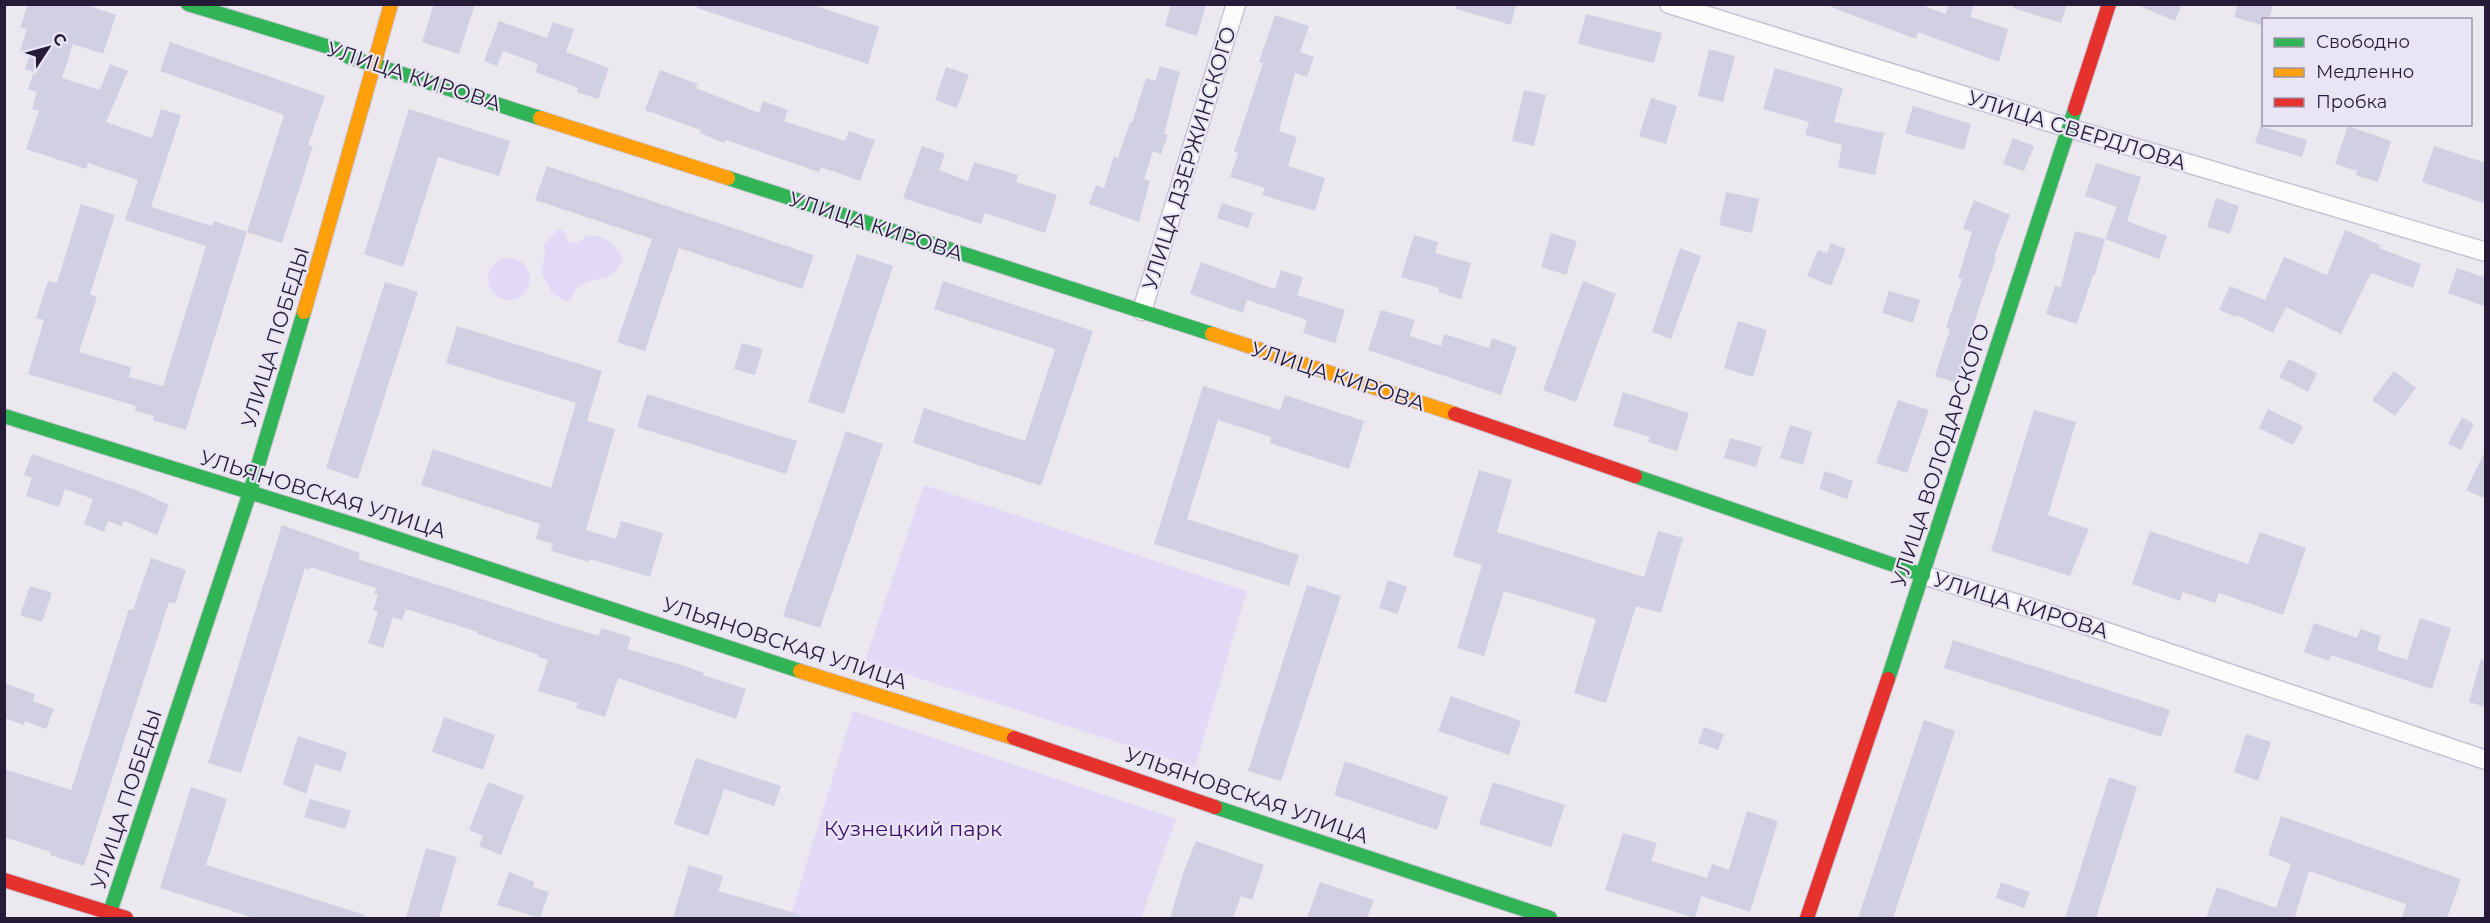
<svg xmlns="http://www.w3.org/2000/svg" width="2490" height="923" font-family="Montserrat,sans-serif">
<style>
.green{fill:#e2d9f6}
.building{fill:#d1d0e3}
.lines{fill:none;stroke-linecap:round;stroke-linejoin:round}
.street-casing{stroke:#c8c2d2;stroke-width:21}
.fast-casing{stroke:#c8c2d2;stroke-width:16}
.slow-casing{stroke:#c8c2d2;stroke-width:16}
.jam-casing{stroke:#c8c2d2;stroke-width:16}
.street{stroke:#fcfcfd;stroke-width:18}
.fast{stroke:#30b455;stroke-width:14}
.slow{stroke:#ff9f0a;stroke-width:14}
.jam{stroke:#e5322d;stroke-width:14}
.labels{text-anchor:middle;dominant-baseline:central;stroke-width:4.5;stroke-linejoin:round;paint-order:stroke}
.street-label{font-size:21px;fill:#261c37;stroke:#eae5f4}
.park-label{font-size:21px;fill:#3b0e67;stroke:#eae5f4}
</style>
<rect width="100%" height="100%" fill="#ebe8f0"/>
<g class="green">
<path d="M559 229 564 232 568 242 577 244C593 225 615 242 623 259 611 283 603 275 583 284 574 288 574 297 567 302L552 293 541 271 545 255 544 245Z"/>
<circle cx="509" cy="279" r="21"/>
<path d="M924 485 1247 591 1195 767 865 661Z"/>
<path d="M853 711 1176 819 1141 918H790Z"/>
</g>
<g class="building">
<path d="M28 4H84L116 15 103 54 73 44 62 78 100 90 110 64 128 71 106 122 152 138 161 109 181 115 151 207 212 226 214 221 247 232 186 430 153 420 154 416 135 411 136 406 28 374 44 320 36 318 48 281 57 283 81 204 115 215 90 294 97 297 79 352 131 367 129 377 163 386 206 246 125 220 138 180 88 163 86 169 26 149 39 111 32 109 37 92 28 89 34 72 25 69 30 54 20 51 27 29 20 28Z"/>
<path d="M434 4H475L459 54 422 42Z"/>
<path d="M697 4H810L879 27 868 64 697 8Z"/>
<path d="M1171 4H1206L1197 36 1165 26Z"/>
<path d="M1456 4H1516L1511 25 1456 9Z"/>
<path d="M1831 4H1918L1946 14 1949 4H1974L1970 17 2008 29 1999 62 1918 32 1916 39 1831 7Z"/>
<path d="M2014 4H2067L2061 23 2013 8Z"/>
<path d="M2135 4H2182L2175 21Z"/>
<path d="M2238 4H2273L2269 20H2264V26L2234 17Z"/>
<path d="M1586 14 1662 33 1654 63 1578 44Z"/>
<path d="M1275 15 1309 26 1300 52 1314 57 1307 77 1295 73 1279 131 1297 137 1288 166 1325 178 1315 211 1262 195 1265 188 1230 177 1238 153 1234 152 1263 63 1259 62Z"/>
<path d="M499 21 547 38 553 22 574 29 566 52 609 68 598 99 577 92 578 88 535 72 538 64 503 51 497 66 484 61Z"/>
<path d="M170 42 325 96 308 145 313 146 282 243 247 232 284 115 160 71Z"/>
<path d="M1709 49 1735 56 1723 102 1698 96Z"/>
<path d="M1160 66 1180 72 1164 134 1168 135 1161 154 1153 151 1144 179 1150 181 1139 222 1089 204 1096 185 1104 188 1114 156 1118 158 1130 122 1132 123 1146 78 1155 81Z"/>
<path d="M946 67 969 75 957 108 935 100Z"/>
<path d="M1775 68 1843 88 1834 122 1884 133 1875 175 1838 167 1842 145 1805 135 1809 122 1763 109Z"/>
<path d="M660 70 698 84 696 88 759 113 763 101 788 110 784 121 845 141 849 131 875 140 860 181 821 167 819 172 726 140 724 143 700 133 701 130 645 110Z"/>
<path d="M1524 90 1546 95 1534 146 1512 141Z"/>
<path d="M1651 98 1677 106 1666 144 1639 136Z"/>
<path d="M1913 106 1971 124 1964 150 1905 133Z"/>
<path d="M409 109 510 141 499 176 438 157 403 267 364 254Z"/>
<path d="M2260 126 2307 140 2302 157 2255 143Z"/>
<path d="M2348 126 2391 141 2378 182 2356 175 2357 171 2335 164Z"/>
<path d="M2013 138 2034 146 2024 171 2003 164Z"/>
<path d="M922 146 945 154 939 170 968 181 974 162 1018 175 1016 182 1057 195 1045 233 985 213 981 224 903 198Z"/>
<path d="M2434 146 2486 163V204L2422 182Z"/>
<path d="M2096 163 2141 177 2127 221 2167 236 2159 259 2105 239 2117 207 2085 196Z"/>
<path d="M547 166 814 255 802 289 679 248 645 351 617 342 652 239 535 200Z"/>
<path d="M1726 192 1759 199 1752 233 1719 225Z"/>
<path d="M2216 198 2239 206 2230 234 2207 227Z"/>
<path d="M1974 200 2010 215 1994 257H1996L1964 353 1966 354 1957 383 1935 376 1950 329 1946 328 1962 279 1958 278 1972 232 1963 229Z"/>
<path d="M1222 203 1253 213 1248 228 1217 218Z"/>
<path d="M2345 230 2380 245 2379 248 2421 264 2413 288 2371 273 2341 334 2286 307 2273 333 2237 315 2236 317 2219 310 2230 286 2265 300 2284 257 2327 275Z"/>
<path d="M2075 231 2105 239 2095 275H2093L2077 324 2046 314 2055 286 2061 287Z"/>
<path d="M1551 233 1577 241 1566 275 1541 267Z"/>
<path d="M1414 235 1438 242 1435 253 1471 263 1461 299 1438 292 1439 288 1401 277Z"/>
<path d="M1831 243 1846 249 1831 286 1807 276 1818 250 1827 253Z"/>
<path d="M1680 248 1701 256 1671 339 1652 332Z"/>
<path d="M857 254 893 266 844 414 808 402Z"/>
<path d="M1201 262 1275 289 1281 270 1303 277 1297 295 1345 310 1335 343 1303 333 1307 320 1247 300 1243 313 1190 294Z"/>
<path d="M2457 268 2486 278V307L2448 293Z"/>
<path d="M943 281 1093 331 1041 486 913 443 924 408 1025 441 1055 349 934 309Z"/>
<path d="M1583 281 1616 294 1576 402 1543 390Z"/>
<path d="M385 282 418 292 358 479 326 468Z"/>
<path d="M1889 291 1920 300 1913 323 1882 313Z"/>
<path d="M1381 310 1415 320 1410 336 1441 346 1444 334 1489 348 1492 338 1517 347 1501 395 1368 350Z"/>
<path d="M1738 321 1767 330 1753 377 1724 368Z"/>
<path d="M457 326 602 371 587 421 615 429 586 530 616 539 621 521 663 533 650 577 590 559 589 562 551 551 553 544 536 539 540 524 421 485 433 449 551 488 576 403 446 363Z"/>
<path d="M742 343 763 349 755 375 734 369Z"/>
<path d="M2289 359 2317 373 2308 392 2279 377Z"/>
<path d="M2394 371 2416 388 2395 416 2372 400Z"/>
<path d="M1203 386 1280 410 1285 395 1364 421 1349 469 1270 443 1271 437 1218 420 1187 519 1299 555 1289 586 1154 544Z"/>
<path d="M1623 392 1689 413 1677 451 1648 442 1650 437 1613 426Z"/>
<path d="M647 394 797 441 786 474 637 427Z"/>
<path d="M1898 400 1929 410 1907 473 1876 463Z"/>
<path d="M2268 409 2303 426 2293 445 2259 428Z"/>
<path d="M2034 410 2076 422 2048 515 2089 529 2070 576 1991 551Z"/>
<path d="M2462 417 2474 424 2461 450 2448 444Z"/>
<path d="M1790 425 1812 432 1803 465 1780 458Z"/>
<path d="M846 431 883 444 820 628 783 616Z"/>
<path d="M1730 438 1762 447 1756 467 1724 458Z"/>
<path d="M2486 449V499L2466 490Z"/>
<path d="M32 454 136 490 169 505 157 535 124 521 122 526 108 521 104 532 84 524 93 499 65 489 59 507 26 496 32 478 24 475Z"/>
<path d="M1479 470 1512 480 1497 532 1644 577 1658 531 1683 538 1661 613 1636 606 1606 703 1574 693 1596 619 1504 591 1484 656 1457 648 1482 565 1453 556Z"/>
<path d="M1825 471 1853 481 1847 499 1819 489Z"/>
<path d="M282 525 360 553 358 559 549 621 599 636 601 628 631 637 627 649 682 665 704 673 703 675 746 689 736 719 618 678 605 717 576 708 578 703 538 691 548 660 538 657 539 655 477 634 478 632 406 609 402 620 393 617 383 648 368 643 378 612 373 610 378 595 374 594 376 588 310 567 309 570 305 568 241 773 208 763Z"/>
<path d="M2150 531 2248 564 2260 532 2306 548 2283 615 2219 593 2215 603 2183 592 2180 601 2132 584Z"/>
<path d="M151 558 186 570 175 604 169 602 84 866 50 855 51 852 4 837V769L71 790 129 609 133 610Z"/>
<path d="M1388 580 1407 587 1397 614 1379 608Z"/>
<path d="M1307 585 1341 596 1281 781 1248 771Z"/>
<path d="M30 586 52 593 42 622 20 615Z"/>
<path d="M2420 618 2451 628 2432 689 2331 655 2329 661 2304 652 2314 623 2357 638 2360 629 2381 636 2377 650 2407 660Z"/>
<path d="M1953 640 2170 710 2161 737 1944 668Z"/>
<path d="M2481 659H2486V707L2469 702Z"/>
<path d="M4 683 35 694 33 701 54 709 46 729 25 721 24 725 4 718Z"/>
<path d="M1451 696 1521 721 1509 755 1438 731Z"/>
<path d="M444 717 495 735 483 770 432 752Z"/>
<path d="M1924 720 1955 731 1893 918H1858Z"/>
<path d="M1704 727 1724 734 1718 750 1698 743Z"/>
<path d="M2246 734 2271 742 2258 781 2234 772Z"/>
<path d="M298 736 347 752 341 772 315 764 306 794 283 784Z"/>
<path d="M696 758 781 786 774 806 724 789 708 836 674 824Z"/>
<path d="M1345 761 1448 797 1437 830 1334 795Z"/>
<path d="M2109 777 2137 787 2096 918H2065Z"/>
<path d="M488 782 524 796 501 855 479 846 483 836 469 830Z"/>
<path d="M1493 782 1565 805 1551 847 1479 824Z"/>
<path d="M191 787 227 799 206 865 365 915V918H254L160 888Z"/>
<path d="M310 799 351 811 345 829 304 817Z"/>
<path d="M1747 811 1778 821 1750 912 1701 896 1695 918 1605 890 1623 833 1657 843 1651 861 1707 878 1712 864 1729 870Z"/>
<path d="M2281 816 2461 879 2447 918H2402L2406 904 2309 871 2295 916 2299 918H2206L2217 887 2276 908 2291 864 2268 855Z"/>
<path d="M1196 841 1264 865 1252 900 1241 896 1233 918H1170L1184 871Z"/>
<path d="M426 848 457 857 439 918H406Z"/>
<path d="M689 865 723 876 718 891 799 914 798 918H673Z"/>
<path d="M509 872 535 882 533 887 549 892 540 918 497 905Z"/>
<path d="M1320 882 1374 900 1367 918H1307Z"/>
<path d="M2001 882 2030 892 2024 908 1996 898Z"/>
</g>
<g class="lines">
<defs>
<g id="street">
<path d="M1669 4 2049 122 2486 252"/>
<path d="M1142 311 1236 4"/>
<path d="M1923 575 2083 624 2486 760"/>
</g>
<g id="fast">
<path d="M188 4 339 50 349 57 540 118"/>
<path d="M728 178 1212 334"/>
<path d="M4 416 365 528 800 671"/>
<path d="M1635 476 1923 575"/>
<path d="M1888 679 2075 109"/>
<path d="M1215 807 1550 918"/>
<path d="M108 918 250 492 304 312"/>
</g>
<g id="slow">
<path d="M540 118 728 178"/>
<path d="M304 312 391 4"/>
<path d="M1212 334 1455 414"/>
<path d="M800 671 1014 738"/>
</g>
<g id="jam">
<path d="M2075 109 2109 4"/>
<path d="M1455 414 1635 476"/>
<path d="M1014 738 1215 807"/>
<path d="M4 880 126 918"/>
<path d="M1807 918 1888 679"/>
</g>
</defs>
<use href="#street" class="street-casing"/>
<use href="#fast" class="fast-casing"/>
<use href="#slow" class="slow-casing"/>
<use href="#jam" class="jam-casing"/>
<use href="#street" class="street"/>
<use href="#fast" class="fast"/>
<use href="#slow" class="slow"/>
<use href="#jam" class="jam"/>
</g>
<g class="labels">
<g class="street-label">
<text transform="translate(414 76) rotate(18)">УЛИЦА КИРОВА</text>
<text transform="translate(2077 130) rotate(17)">УЛИЦА СВЕРДЛОВА</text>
<text transform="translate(1189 158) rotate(-73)">УЛИЦА ДЗЕРЖИНСКОГО</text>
<text transform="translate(876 226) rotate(18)">УЛИЦА КИРОВА</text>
<text transform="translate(275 337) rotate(-73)">УЛИЦА ПОБЕДЫ</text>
<text transform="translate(1338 376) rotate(18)">УЛИЦА КИРОВА</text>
<text transform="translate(1940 455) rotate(-72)">УЛИЦА ВОЛОДАРСКОГО</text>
<text transform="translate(323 494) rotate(17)">УЛЬЯНОВСКАЯ УЛИЦА</text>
<text transform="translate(2021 605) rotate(17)">УЛИЦА КИРОВА</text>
<text transform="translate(785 643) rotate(18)">УЛЬЯНОВСКАЯ УЛИЦА</text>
<text transform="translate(1247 795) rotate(19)">УЛЬЯНОВСКАЯ УЛИЦА</text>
<text transform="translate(126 799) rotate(-72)">УЛИЦА ПОБЕДЫ</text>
</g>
<g class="park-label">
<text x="913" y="828">Кузнецкий парк</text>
</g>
</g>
<rect width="2490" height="923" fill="none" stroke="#261c37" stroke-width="12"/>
<rect x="2262" y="18" width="210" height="108" fill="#eae5f4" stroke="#9c95a8" stroke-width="1.5"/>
<rect x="2274" y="38" width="30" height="9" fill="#30b455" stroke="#9c95a8" stroke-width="1.5"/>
<text x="2316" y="48" font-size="18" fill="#261c37">Свободно</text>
<rect x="2274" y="68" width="30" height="9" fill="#ff9f0a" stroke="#9c95a8" stroke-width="1.5"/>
<text x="2316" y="78" font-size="18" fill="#261c37">Медленно</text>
<rect x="2274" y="98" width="30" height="9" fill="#e5322d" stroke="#9c95a8" stroke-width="1.5"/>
<text x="2316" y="108" font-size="18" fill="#261c37">Пробка</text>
<g transform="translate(48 48) rotate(54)" stroke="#eae5f4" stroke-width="4.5" paint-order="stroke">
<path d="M0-4.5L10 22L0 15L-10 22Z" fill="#261c37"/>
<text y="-9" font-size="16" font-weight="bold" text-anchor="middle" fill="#261c37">С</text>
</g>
</svg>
